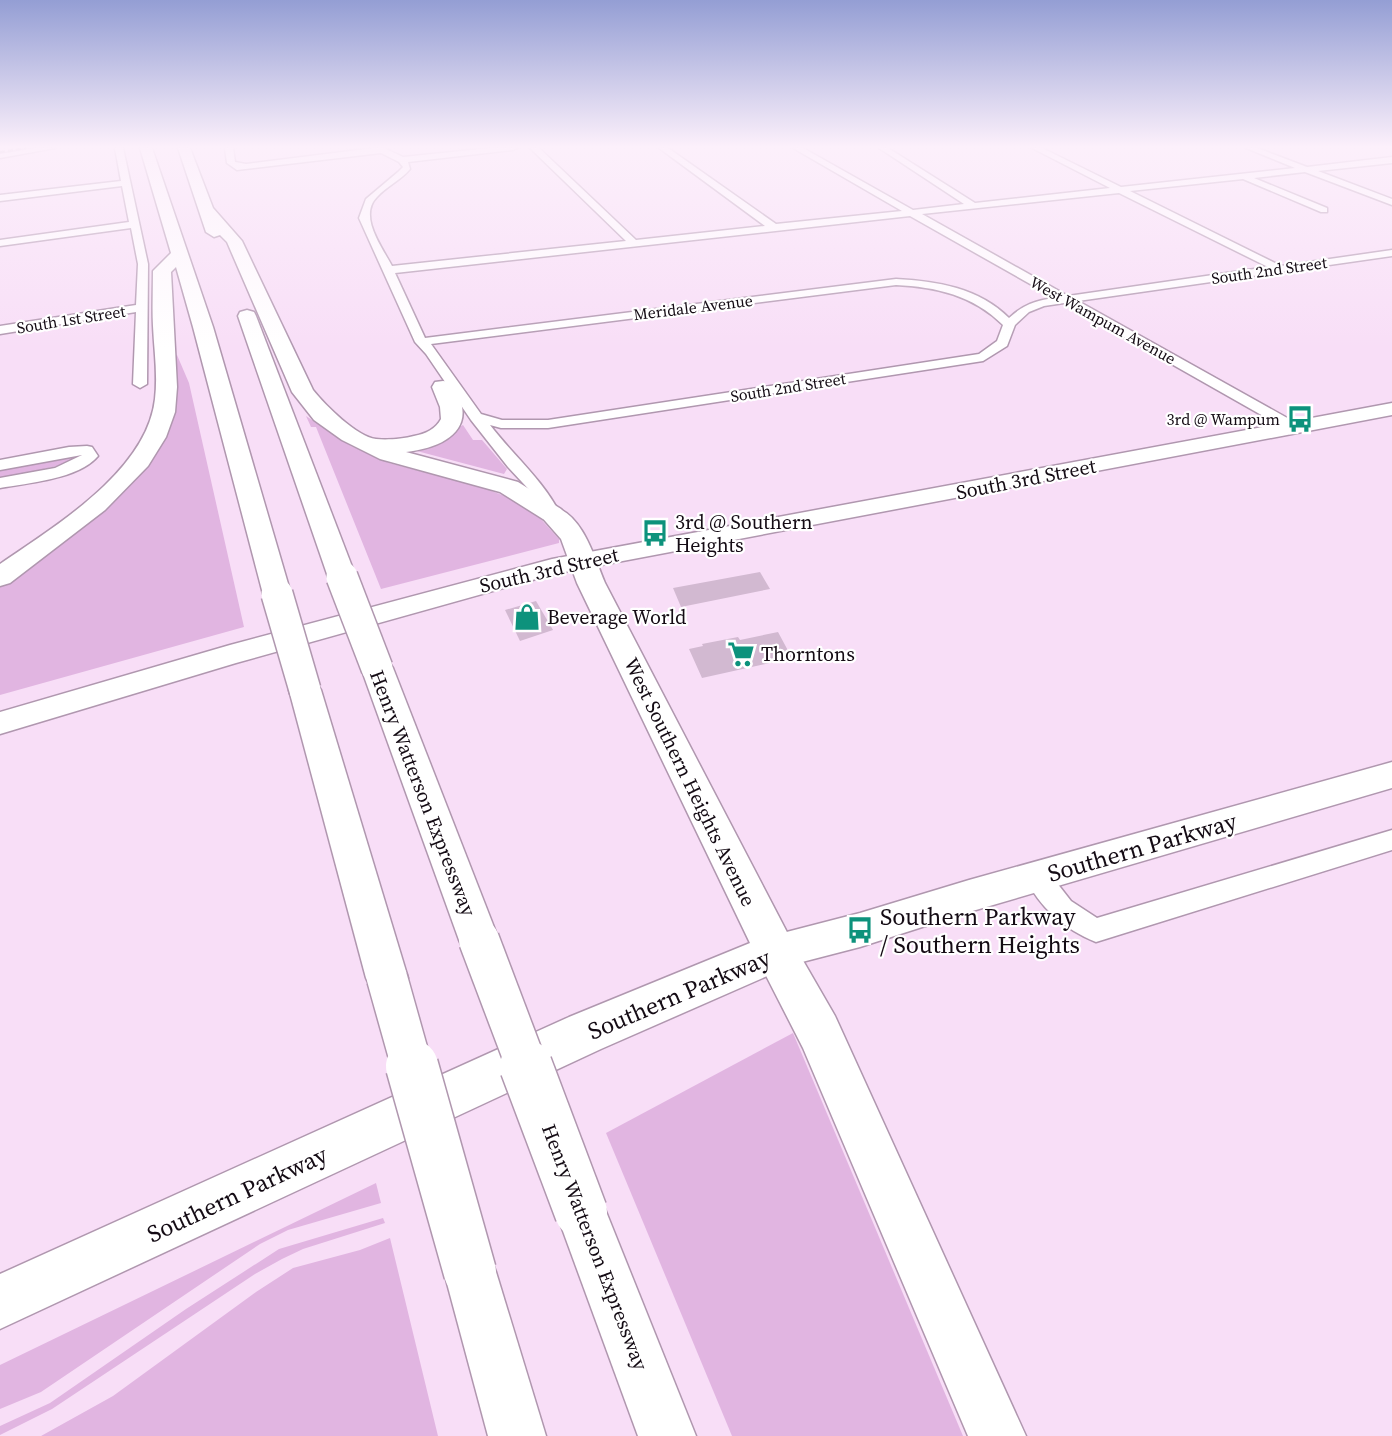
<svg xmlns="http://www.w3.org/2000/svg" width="1392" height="1436" font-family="'Source Serif 4',serif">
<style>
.green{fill:#e1b5e1}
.building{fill:#d2b9d1}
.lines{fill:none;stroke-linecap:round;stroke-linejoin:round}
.minor-casing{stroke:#b097af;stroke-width:3}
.secondary-casing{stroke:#b097af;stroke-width:3}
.primary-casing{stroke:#b097af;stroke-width:3}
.motorway-casing{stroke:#b097af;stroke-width:3}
.minor{fill:#fff;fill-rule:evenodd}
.secondary{fill:#fff;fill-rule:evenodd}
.primary{fill:#fff;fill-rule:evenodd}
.motorway{fill:#fff;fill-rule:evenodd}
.rail{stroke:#6f5f6f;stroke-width:2;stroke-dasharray:5 3;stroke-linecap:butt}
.motorway-bridge-far2-casing{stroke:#b097af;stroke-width:34;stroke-linecap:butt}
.motorway-bridge-far1-casing{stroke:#b097af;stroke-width:43;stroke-linecap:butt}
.motorway-bridge-casing{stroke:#b097af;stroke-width:55;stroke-linecap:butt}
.motorway-bridge-far2{stroke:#fff;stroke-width:31}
.motorway-bridge-far1{stroke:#fff;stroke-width:40}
.motorway-bridge{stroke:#fff;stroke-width:52}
.labels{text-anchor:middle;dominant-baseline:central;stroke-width:4.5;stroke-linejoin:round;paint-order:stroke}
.far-street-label{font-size:16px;fill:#140b14;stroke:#fff}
.far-poi-label{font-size:16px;fill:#140b14;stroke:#fff;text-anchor:end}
.street-label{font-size:20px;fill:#140b14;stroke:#fff}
.poi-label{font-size:20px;fill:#140b14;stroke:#fff;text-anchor:start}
.near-street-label{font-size:24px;fill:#140b14;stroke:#fff}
.near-poi-label{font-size:24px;fill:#140b14;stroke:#fff;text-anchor:start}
</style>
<rect width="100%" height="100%" fill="#f8def7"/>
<g class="green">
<path d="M177 355 189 383 244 627 0 695V587L94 517 159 448 167 434 176 408 175 356Z"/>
<path d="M306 416 351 446 389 463 481 487 510 498 538 516 559 539V543L381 589 316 427H311Z"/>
<path d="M463 425 473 440H482L507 469 504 474 413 450Z"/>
<path d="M73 455 79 459 70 463 0 479V468Z"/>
<path d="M793 1033 963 1436H732L606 1133Z"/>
<path d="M376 1183 381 1203 288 1230 260 1244 41 1392 0 1409V1365Z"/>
<path d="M383 1218 385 1223 303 1249 282 1259 255 1274 52 1409 0 1435V1426L50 1403 186 1309 279 1249Z"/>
<path d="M390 1238 438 1436H41L113 1396 256 1292 293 1268 360 1250Z"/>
</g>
<g class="building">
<path d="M760 572 770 589 681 607 673 588Z"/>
<path d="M536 601 553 630 520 641 505 610Z"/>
<path d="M778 632 792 658 702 678 689 649 703 646 702 644 738 637 740 640Z"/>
</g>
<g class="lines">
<defs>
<g id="minor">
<path d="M36 148H55L0 158V154Z"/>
<path d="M115 148H123L148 264 147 384 140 388 133 384 136 312 0 334V326L136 305 138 264 131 228 0 246V240L129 222 122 186 0 201V195L121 181Z"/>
<path d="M225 148H233L235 162 246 164 374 148H384L403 157 491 148H517L513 150 408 162 410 169C401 180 387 186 377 197 358 216 382 247 392 266L626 241 530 148H539L636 240 765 226 659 148H668L776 224 902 211 793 148H803L913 210 964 204 879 148H888L975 203 1110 188 1032 148H1042L1121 187 1295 168 1246 148H1257L1307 167 1392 157V163L1318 171 1392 199V205L1305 172 1254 178 1327 208V212H1321L1243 179 1130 191 1281 266 1392 250V256L1078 301 1298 424 1300 427 1298 430H1288L1064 303 1044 306 1029 312 1015 325 1007 346 983 361 548 428H501L490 425C513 455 544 481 560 514L552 519 546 517 535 496 508 467 471 420 426 354 415 342 359 218 366 199 398 172 403 167 399 162 381 153 237 170 227 163ZM1119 193 1268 267 1068 296 922 214ZM910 216 1055 298C1036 300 1023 305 1009 318 979 288 937 281 896 279L425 338 395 273ZM896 285C936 287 973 295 1003 325L997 341 979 354 548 420H502L481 414 431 344Z"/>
<path d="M87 446 92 447 98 456C79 479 28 483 0 488V478L55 468 82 455 0 470V460L69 447Z"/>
<path d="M1392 830V850L1096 942C1064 929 1040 908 1025 877L1028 869 1037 866 1046 869 1071 901 1097 918Z"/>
</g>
<g id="secondary">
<path d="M1392 403V415L554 574 236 663 0 734V712L230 645 552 559Z"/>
<path d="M1392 762V788L969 912 860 947 775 969 762 964 756 952 762 940 775 935 860 913 969 880Z"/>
</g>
<path id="primary" d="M552 506C583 514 594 557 605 583L790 938 796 952 790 966 601 1049 0 1329V1274L569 1017 750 943 577 583 561 539 539 514 543 509Z"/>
<g id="motorway">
<path d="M140 148H152L213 327 291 594 287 601 277 603 267 601 263 594 193 327 176 267 171 272 177 387 175 412 166 437 148 466 105 510 10 583 0 586V564C55 526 147 471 155 399 158 374 154 350 153 326 152 308 153 289 153 271L171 253Z"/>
<path d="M178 148H190L213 208 242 241 313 390C325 405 357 437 376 439 387 440 403 439 414 436 425 434 436 429 441 419L440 407 432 387 435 382 443 381 451 382C481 426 448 447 406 452L518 482 561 509 565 514 561 519 552 522 543 519 500 492 380 459 342 440 314 420 292 392 227 242 220 235 214 237 206 232Z"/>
<path d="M247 310 254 312 256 316 356 577 352 583 342 586 332 583 328 577 238 316 240 312Z"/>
<path d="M377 657 388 660 393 668 499 940 493 953 479 959 465 953 459 940 361 668 366 660Z"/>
<path d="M305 678 316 682 321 690 408 978 402 992 387 998 372 992 366 978 289 690 294 682Z"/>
<path d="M775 933 790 938 835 1016 1026 1436H968L803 1048 754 952 760 938Z"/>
<path d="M581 1187 599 1194 696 1436H638L556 1212 563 1194Z"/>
<path d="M470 1246 489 1253 496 1272 546 1436H488L444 1272 451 1253Z"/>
</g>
</defs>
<use href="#minor" class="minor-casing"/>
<use href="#secondary" class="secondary-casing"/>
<use href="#primary" class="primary-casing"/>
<use href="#motorway" class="motorway-casing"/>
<use href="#minor" class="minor"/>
<use href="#secondary" class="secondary"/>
<use href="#primary" class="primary"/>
<use href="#motorway" class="motorway"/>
<path class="rail" d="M0 152 26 148"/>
<defs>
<g id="motorway-bridge-far2">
<path d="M342 577 377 668"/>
<path d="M277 594 305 690"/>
</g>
<g id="motorway-bridge-far1">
<path d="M479 940 527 1067"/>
<path d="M387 978 412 1067"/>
</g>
<g id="motorway-bridge">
<path d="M412 1066 470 1272"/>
<path d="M526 1066 581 1212"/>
</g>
</defs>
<use href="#motorway-bridge-far2" class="motorway-bridge-far2-casing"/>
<use href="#motorway-bridge-far1" class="motorway-bridge-far1-casing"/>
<use href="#motorway-bridge" class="motorway-bridge-casing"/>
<use href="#motorway-bridge-far2" class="motorway-bridge-far2"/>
<use href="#motorway-bridge-far1" class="motorway-bridge-far1"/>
<use href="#motorway-bridge" class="motorway-bridge"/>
</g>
<linearGradient id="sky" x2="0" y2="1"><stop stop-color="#949ed4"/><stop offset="0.42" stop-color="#fcf0fb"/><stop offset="1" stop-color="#fcf0fb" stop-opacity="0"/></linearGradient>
<rect width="1392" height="349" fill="url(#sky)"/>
<defs>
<symbol id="bus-bare" viewBox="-9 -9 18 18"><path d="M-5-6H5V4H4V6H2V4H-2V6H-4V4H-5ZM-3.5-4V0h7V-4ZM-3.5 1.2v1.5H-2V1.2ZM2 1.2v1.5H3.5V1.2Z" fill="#0d927c" stroke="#fff" stroke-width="2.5" paint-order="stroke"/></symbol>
<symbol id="shop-bare" viewBox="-9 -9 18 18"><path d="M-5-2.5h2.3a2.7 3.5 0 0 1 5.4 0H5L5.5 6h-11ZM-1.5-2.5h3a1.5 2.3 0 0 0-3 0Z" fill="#0d927c" stroke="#fff" stroke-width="2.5" paint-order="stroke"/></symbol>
<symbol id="supermarket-bare" viewBox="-9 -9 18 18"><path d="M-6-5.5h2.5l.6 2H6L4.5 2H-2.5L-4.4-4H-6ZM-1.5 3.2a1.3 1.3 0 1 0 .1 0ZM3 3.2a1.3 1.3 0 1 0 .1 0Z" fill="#0d927c" stroke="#fff" stroke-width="2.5" paint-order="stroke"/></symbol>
</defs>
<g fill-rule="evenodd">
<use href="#bus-bare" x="1281" y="400" width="38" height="38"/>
<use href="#bus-bare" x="636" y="514" width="38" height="38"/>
<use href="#shop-bare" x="508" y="598" width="38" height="38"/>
<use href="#supermarket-bare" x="722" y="635" width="38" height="38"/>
<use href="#bus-bare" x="841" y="911" width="38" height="38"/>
</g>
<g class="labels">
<g class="far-street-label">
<text transform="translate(1269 270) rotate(-8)">South 2nd Street</text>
<text transform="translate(693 307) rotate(-7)">Meridale Avenue</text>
<text transform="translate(71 319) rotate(-9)">South 1st Street</text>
<text transform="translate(1103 320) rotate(29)">West Wampum Avenue</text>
<text transform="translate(788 387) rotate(-9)">South 2nd Street</text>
</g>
<g class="far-poi-label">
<text x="1280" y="419">3rd @ Wampum</text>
</g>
<g class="street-label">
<text transform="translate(1026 479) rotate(-11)">South 3rd Street</text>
<text transform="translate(549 570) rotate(-13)">South 3rd Street</text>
<text transform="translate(690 782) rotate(64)">West Southern Heights Avenue</text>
<text transform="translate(423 793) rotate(69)">Henry Watterson Expressway</text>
<text transform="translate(595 1247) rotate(69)">Henry Watterson Expressway</text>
</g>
<g class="poi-label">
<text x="675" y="522">3rd @ Southern<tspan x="675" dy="23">Heights</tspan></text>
<text x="547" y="617">Beverage World</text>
<text x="761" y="654">Thorntons</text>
</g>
<g class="near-street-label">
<text transform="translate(1142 847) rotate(-16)">Southern Parkway</text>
<text transform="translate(679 994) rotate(-23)">Southern Parkway</text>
<text transform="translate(237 1194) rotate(-25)">Southern Parkway</text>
</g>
<g class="near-poi-label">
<text x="880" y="916">Southern Parkway<tspan x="880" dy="28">/ Southern Heights</tspan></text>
</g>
</g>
</svg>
